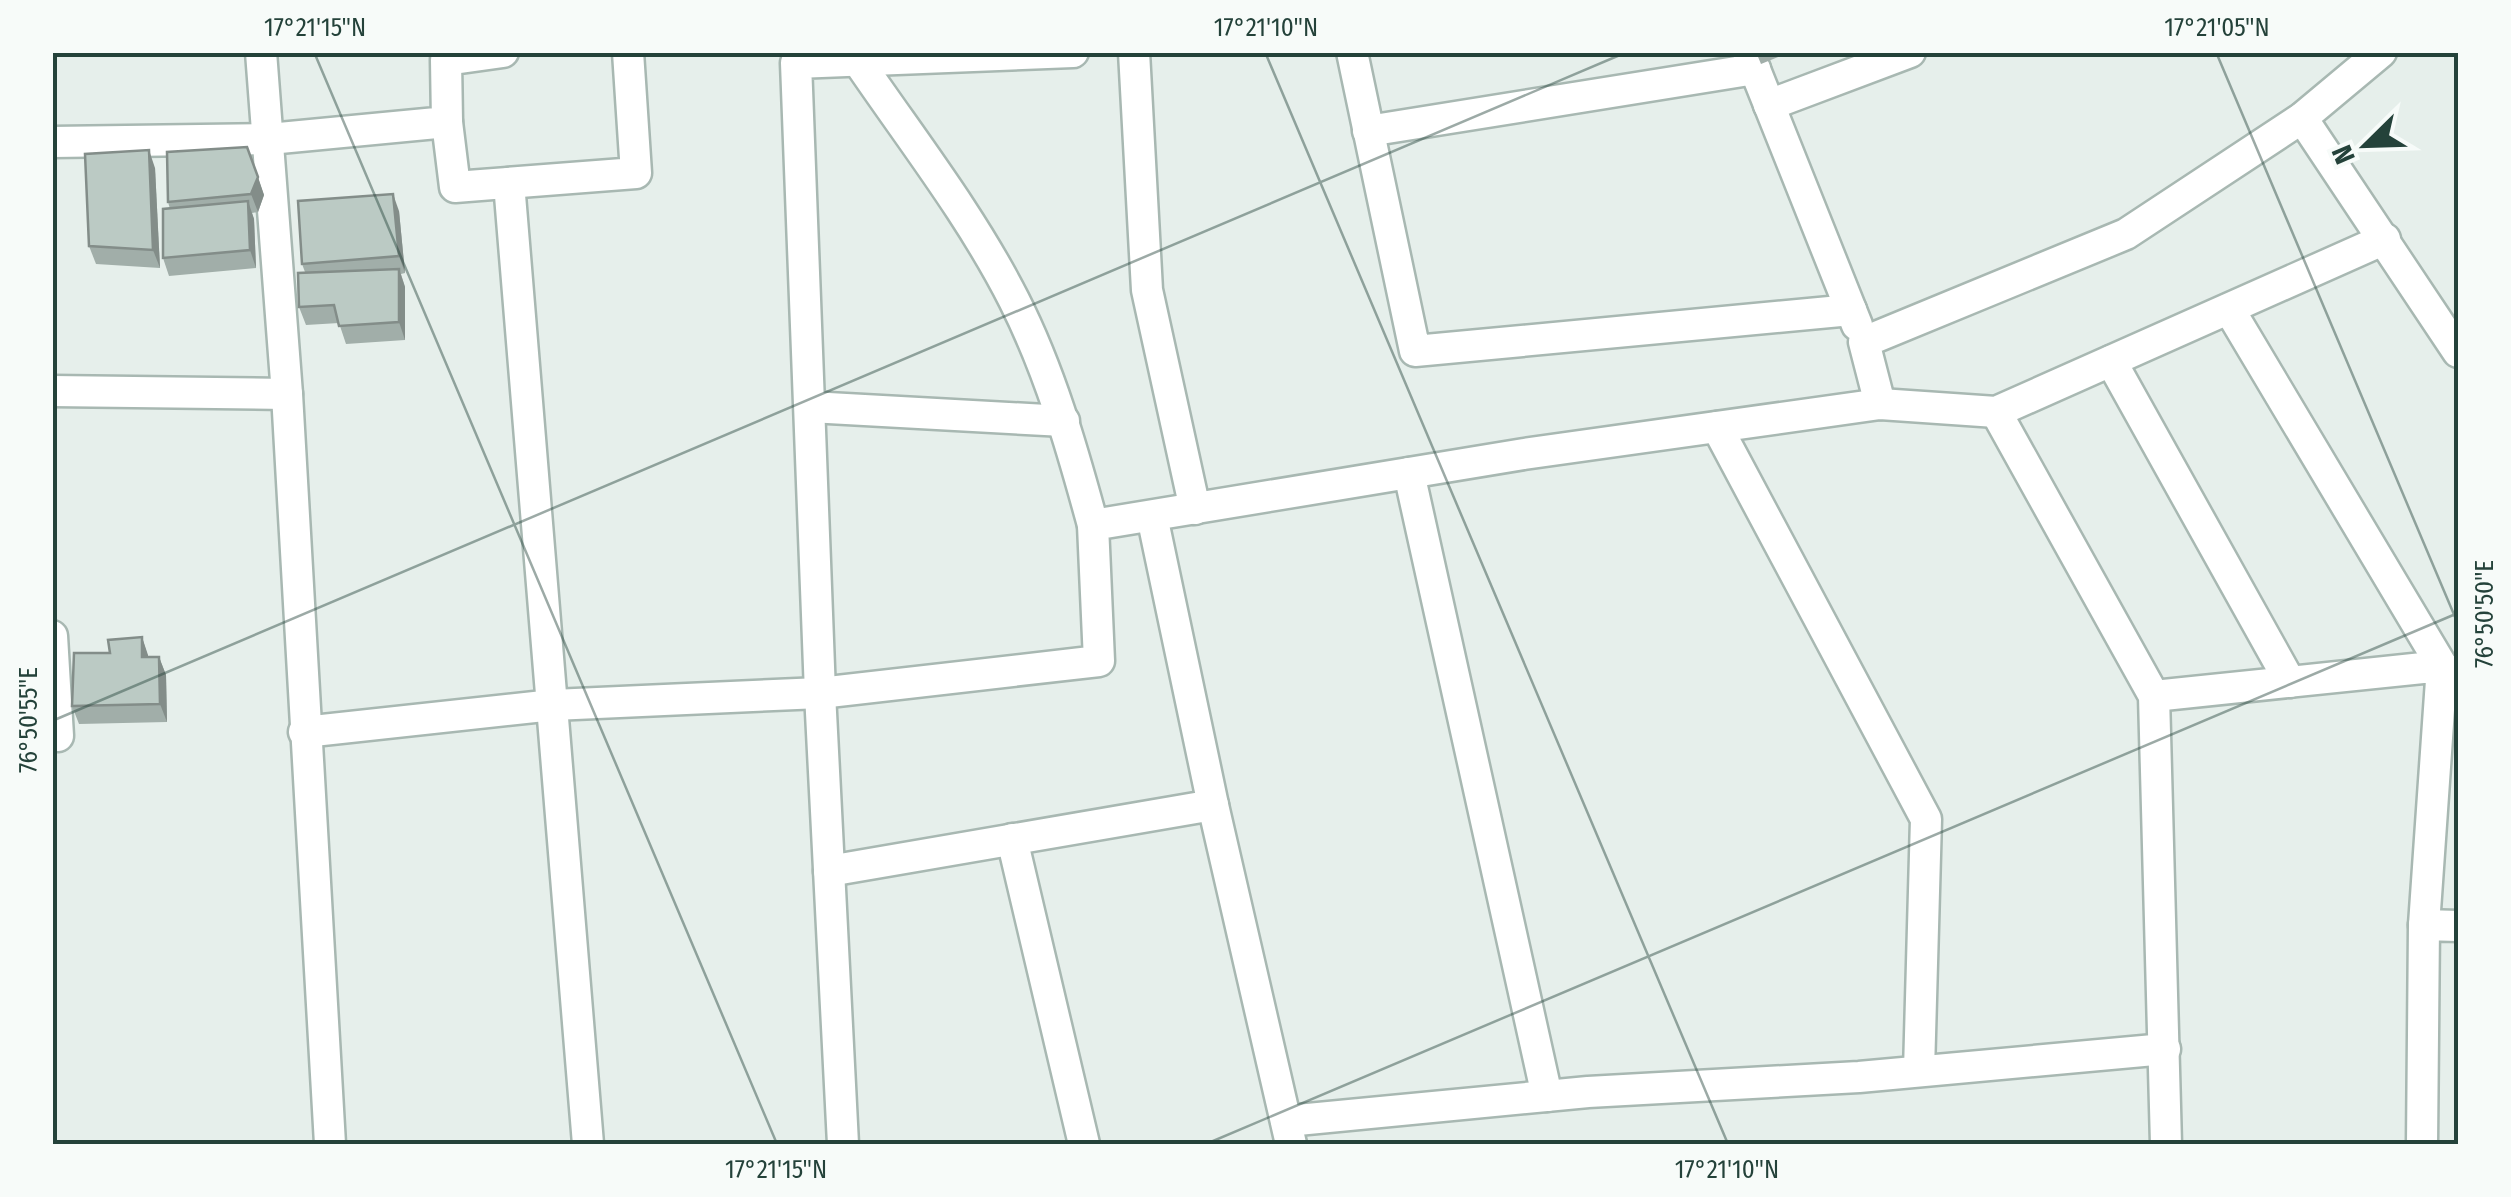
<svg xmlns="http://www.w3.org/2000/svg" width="2511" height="1197" font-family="'Fira Sans Condensed',sans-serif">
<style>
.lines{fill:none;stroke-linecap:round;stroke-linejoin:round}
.minor-casing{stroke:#a8b8b2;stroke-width:35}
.minor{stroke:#fff;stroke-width:30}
.wall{fill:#a1aea9}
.shaded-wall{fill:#838d89}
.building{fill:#bbcac4;stroke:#838d89;stroke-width:2.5}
.ticks{fill:none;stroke:#24423a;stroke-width:2.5;stroke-opacity:0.45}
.neatline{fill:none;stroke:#24423a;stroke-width:4}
.ticks-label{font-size:25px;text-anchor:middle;fill:#24423a}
</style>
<rect width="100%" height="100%" fill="#e6efeb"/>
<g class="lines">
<defs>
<g id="minor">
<path d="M261 52 287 394 330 1144"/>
<path d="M1134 52 1147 290 1195 509"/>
<path d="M1352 52 1415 351 1851 310"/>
<path d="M1748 52 1857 325"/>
<path d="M858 61C911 139 971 215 1014 300 1050 371 1072 448 1093 525"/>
<path d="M1769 105 1910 52"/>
<path d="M2302 118 2458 352"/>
<path d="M447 122 455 187 636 173 628 52"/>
<path d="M1368 131 1755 69"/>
<path d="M52 142 269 139 447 122 446 60 503 52"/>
<path d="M509 183 588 1144"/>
<path d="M2229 309 2442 666"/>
<path d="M2111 361 2290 682"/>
<path d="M52 391 287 394"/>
<path d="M1880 404 1864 342 2126 234 2302 118 2381 52"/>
<path d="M810 407 1064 421"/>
<path d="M1996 412 2154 696 2166 1144"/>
<path d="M1717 427 1926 819 1919 1071"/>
<path d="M1409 473 1547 1096"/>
<path d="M1152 516 1213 805 1291 1144"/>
<path d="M52 636 58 736"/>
<path d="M2154 696 2442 666 2424 925"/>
<path d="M304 732 553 705 820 693 1099 661 1093 525 1524 454 1880 404 1996 412 2385 239"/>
<path d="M1012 839 1084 1144"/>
<path d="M829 871 1213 805"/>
<path d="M1287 1121 1588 1092 1859 1077 2165 1049"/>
<path d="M843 1144 820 693 796 63 1073 52"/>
<path d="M2422 1144 2424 925 2458 926"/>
</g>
</defs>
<use href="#minor" class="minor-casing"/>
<use href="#minor" class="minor"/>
</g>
<g class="wall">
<path d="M1756 52H1790L1761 64Z"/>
<path d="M247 147 264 195 258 212 252 213 254 219 256 268 169 276 163 258 170 209 168 202Z"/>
<path d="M155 168 160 268 96 264 89 246Z"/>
<path d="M399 211 405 273 401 274 405 287V340L346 344 339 323 306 325 299 307 305 272 302 264Z"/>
<path d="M142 637 148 657H159L166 675 167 722 79 724 72 706 110 653Z"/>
</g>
<g class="shaded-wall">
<path d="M149 150 155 168 160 268 153 250Z"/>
<path d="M258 177 264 195 258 212 251 194Z"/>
<path d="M393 194 399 211 405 273 399 256Z"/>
<path d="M248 201 254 219 256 268 250 250Z"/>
<path d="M399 269 405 287V340L399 322Z"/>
<path d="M142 637 148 655V675L142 657Z"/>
<path d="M159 657 166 675 167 722 160 704Z"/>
</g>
<g class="building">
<path d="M247 147 258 177 251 194 168 202 167 152Z"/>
<path d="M149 150 153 250 89 246 85 154Z"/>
<path d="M393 194 399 256 302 264 298 201Z"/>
<path d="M248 201 250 250 163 258V209Z"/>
<path d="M399 269V322L339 326 334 305 299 307 298 273Z"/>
<path d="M142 637V657H159L160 704 72 706 74 653H110L108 640Z"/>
</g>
<path class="ticks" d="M314 52 777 1144M1265 52 1728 1144M2216 52 2458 624M52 721 1627 52M1206 1144 2458 613"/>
<rect width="2511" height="1197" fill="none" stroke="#f7fbf9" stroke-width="110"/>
<g transform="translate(2366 145) rotate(247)" stroke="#f7fbf9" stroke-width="8" paint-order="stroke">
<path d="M0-8L18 38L0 25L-18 38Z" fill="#24423a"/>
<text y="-15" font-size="28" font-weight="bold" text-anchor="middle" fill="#24423a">N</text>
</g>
<rect x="55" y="55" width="2401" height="1087" class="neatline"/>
<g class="ticks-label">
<text x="315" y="36">17°21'15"N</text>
<text x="1266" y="36">17°21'10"N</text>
<text x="2217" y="36">17°21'05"N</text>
<text transform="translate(2484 614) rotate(-90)" y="9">76°50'50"E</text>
<text transform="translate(28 720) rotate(-90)" y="9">76°50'55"E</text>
<text x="776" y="1178">17°21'15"N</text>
<text x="1727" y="1178">17°21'10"N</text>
</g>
</svg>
